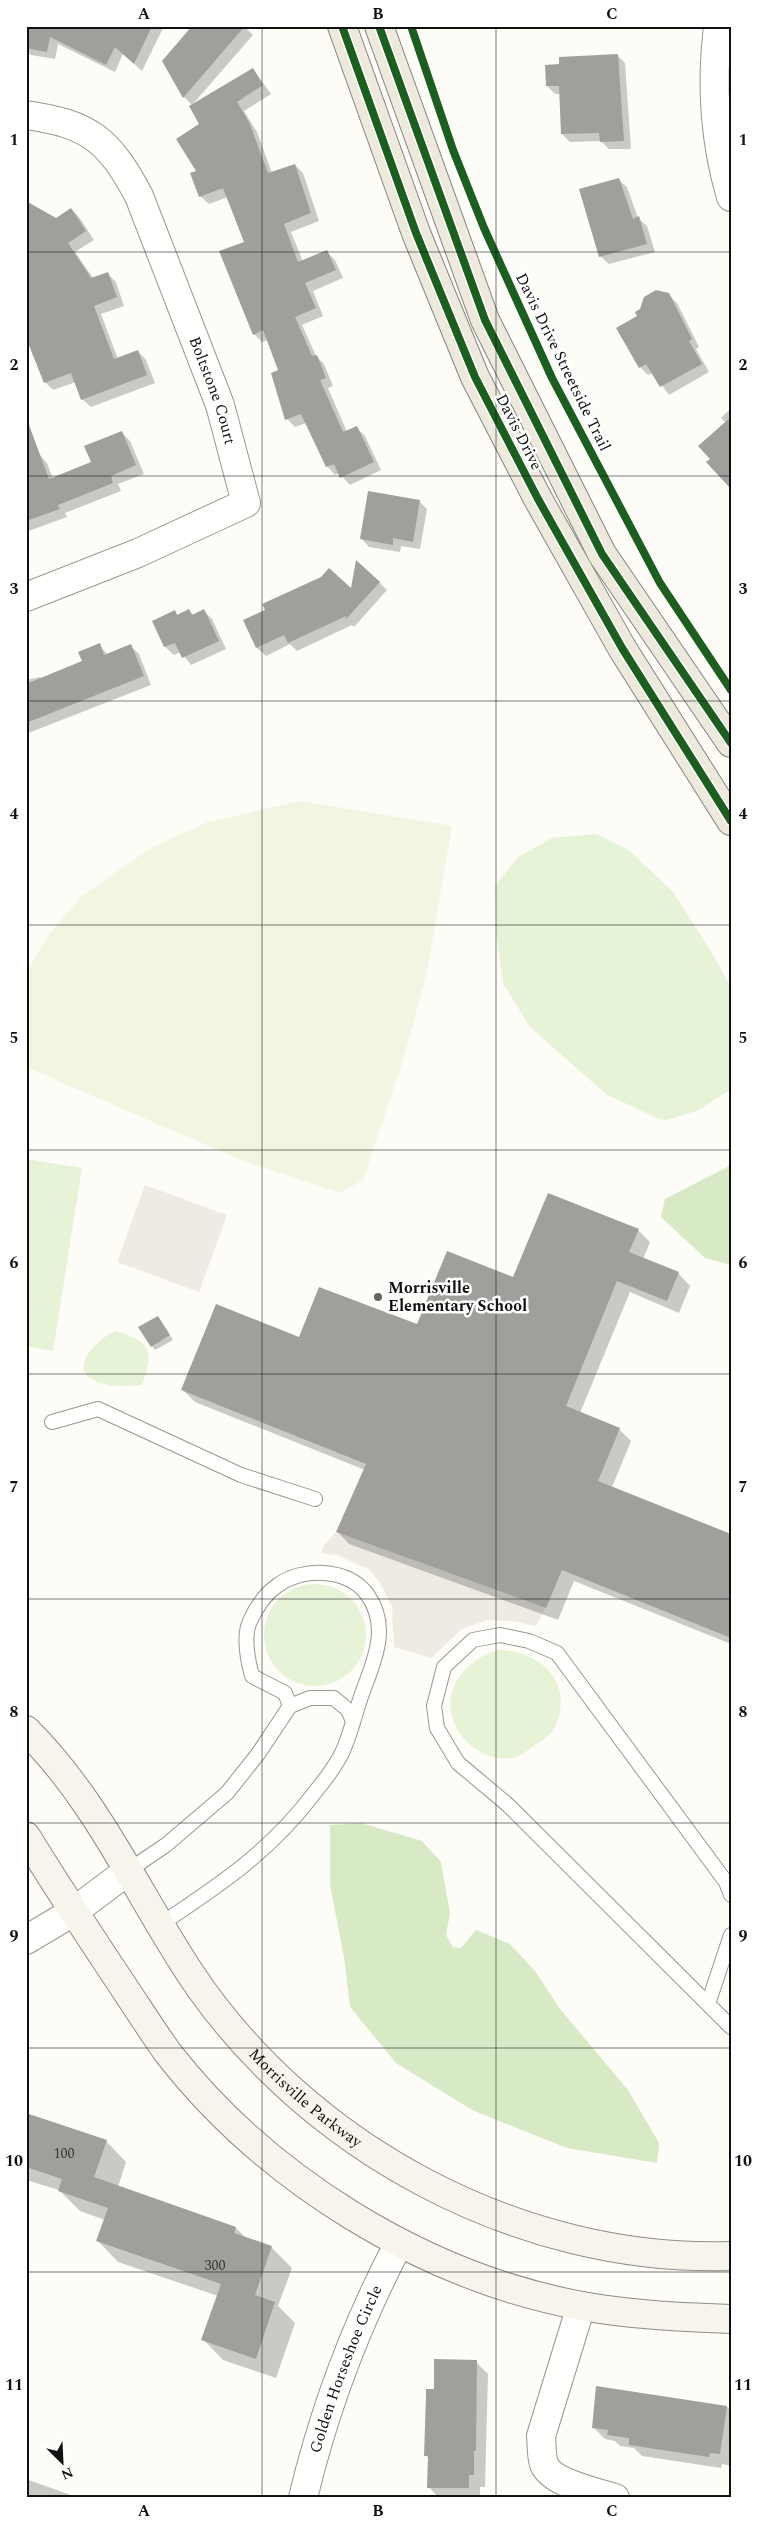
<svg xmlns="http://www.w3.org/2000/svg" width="757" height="2524" font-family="Spectral,serif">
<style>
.green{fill:#e7f3d7}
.forest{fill:#d8eac5}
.pitch{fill:#f0f6e1}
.plaza{fill:#edebe2}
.shadow{fill:#0003}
.building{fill:#a19f9c}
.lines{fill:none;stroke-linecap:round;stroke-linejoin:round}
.service-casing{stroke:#979795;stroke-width:16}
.minor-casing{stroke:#979795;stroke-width:30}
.secondary-casing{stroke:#8e8d8b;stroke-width:30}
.primary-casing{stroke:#858482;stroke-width:30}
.service{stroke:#fffffe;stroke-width:14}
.minor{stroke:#fffffe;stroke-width:28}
.secondary{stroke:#f6f4eb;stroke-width:28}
.primary{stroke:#ede9dc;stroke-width:28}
.cycleway-casing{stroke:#fff;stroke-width:11}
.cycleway{stroke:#1b5e20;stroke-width:8}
.grid{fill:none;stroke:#111;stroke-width:1;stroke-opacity:0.55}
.poi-dot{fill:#646362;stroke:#fff;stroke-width:2}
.labels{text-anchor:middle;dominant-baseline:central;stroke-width:5;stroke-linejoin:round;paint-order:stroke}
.number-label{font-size:14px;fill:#353434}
.street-label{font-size:16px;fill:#111;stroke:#fff}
.poi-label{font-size:16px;font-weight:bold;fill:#111;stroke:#fff;text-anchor:start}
.neatline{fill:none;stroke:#111;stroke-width:2}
.grid-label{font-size:16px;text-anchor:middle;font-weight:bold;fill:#111}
</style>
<rect width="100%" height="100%" fill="#fdfcf7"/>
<g class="green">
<path d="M596 834 629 850 673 892 712 953 731 988V1089L699 1110 664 1121 607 1095 530 1027 503 983 496 932 495 886 518 857 552 838Z"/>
<path d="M26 1159 82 1168 53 1351 26 1346Z"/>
<path d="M116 1331C151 1342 155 1350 142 1385 127 1386 110 1388 96 1381 66 1369 99 1337 116 1331Z"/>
<circle cx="315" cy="1635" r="51"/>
<path d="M497 1650C541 1650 575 1683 555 1727 552 1734 544 1739 538 1743 531 1747 524 1754 516 1757 499 1763 478 1753 467 1742 433 1706 455 1664 497 1650Z"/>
</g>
<g class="forest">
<path d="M731 1165V1265L705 1258 661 1217 665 1199Z"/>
<path d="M361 1823 422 1841 441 1862 450 1913 446 1935 453 1947 461 1948 476 1930 510 1944 535 1971 560 2009 628 2090 659 2143 657 2163 567 2148 472 2110 396 2063 350 2007 344 1957 330 1885V1825Z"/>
</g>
<path class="pitch" d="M301 801 452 826 427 972 403 1060 363 1180 340 1193 241 1160 26 1067V973L49 934 82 896 152 847 208 822Z"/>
<g class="plaza">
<path d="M145 1185 227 1215 199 1292 117 1262Z"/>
<path d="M336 1532 545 1608 536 1626 512 1621 487 1620 462 1629 431 1658 394 1647 392 1607 380 1583 370 1570 337 1555 321 1553 324 1545Z"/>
</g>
<g class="shadow">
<path d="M27 26H164L142 71 123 54 115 72 58 44 55 59 31 55 26 50Z"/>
<path d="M244 26 253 35 192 105 184 97 163 61Z"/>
<path d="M617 55 625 63 631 149H609L601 141 570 142 562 134 560 94H555L547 86Z"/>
<path d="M253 69 271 94 244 111 257 132 272 173 295 165 303 173 319 221 291 232 303 262 327 252 335 260 343 278 313 291 323 316 302 325 316 356 324 364 333 386 328 388 347 432 356 427 365 436 381 470 350 485 339 473 335 475 327 466 306 423 295 427 287 419 280 371 268 340 262 342 254 334 245 242 228 197 209 204 200 196 198 171 201 125Z"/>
<path d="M618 179 627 187 638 218 647 226 655 252 609 264 600 256Z"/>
<path d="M71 209 79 217 94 240 75 252 93 278 107 273 116 282 124 306 101 314 118 359 138 351 146 360 155 383 91 407 82 399 76 382 53 390 45 382 56 219Z"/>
<path d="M668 294 677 303 699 347 696 349 709 372 669 395 653 373 648 375 640 367 638 317Z"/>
<path d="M731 408V487L712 459 726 423 721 418Z"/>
<path d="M122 433 130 441 144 474 118 484 121 491 65 513 67 517 26 532V456L39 454 47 463 53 479 92 463Z"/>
<path d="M419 501 427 509 420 549 401 546 400 552 369 547 361 538Z"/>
<path d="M379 582 387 590 354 627 352 625 297 651 290 644 266 656 257 648 245 620Z"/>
<path d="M189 611 194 615 204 611 212 619 226 649 191 665 181 652 174 655 165 647 154 621 174 612 178 615Z"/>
<path d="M99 645 108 655 130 646 139 654 151 685 26 734V680L40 677 42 679 83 662Z"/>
<path d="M638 1230 650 1242 643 1259 678 1273 690 1286 679 1313 630 1292 580 1413 619 1429 631 1441 612 1487 731 1535V1644L574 1581 558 1620 349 1544 337 1531 365 1470 195 1402 183 1390 300 1339 418 1326 514 1279Z"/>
<path d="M158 1317 173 1340 155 1350 152 1346Z"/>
<path d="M26 2115 106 2141 126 2162 118 2187 236 2228 246 2238 271 2247 292 2268 278 2306 295 2323 276 2378 223 2360 203 2339 218 2296 118 2262 98 2241 105 2220 80 2211 59 2190 26 2180Z"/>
<path d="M476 2362 488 2374 485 2487H480V2498H439L429 2487V2459L426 2455Z"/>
<path d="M727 2407 731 2411V2466L722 2464 721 2468 642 2456 634 2448 620 2446 615 2441 605 2439 593 2427Z"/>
<path d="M26 2479 79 2498H26Z"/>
</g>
<g class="building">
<path d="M26 26H152L134 64 115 47 106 65 50 37 47 52 26 48Z"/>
<path d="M192 26H245L183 98 162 61Z"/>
<path d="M618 54 624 141 600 142 599 133 561 134 559 86H546L545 65 559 64V57Z"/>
<path d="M253 68 263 85 237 102 249 122 268 173 295 164 311 213 284 224 298 262 327 250 336 270 305 283 316 308 295 317 312 356 317 355 326 378 320 380 343 432 357 426 374 462 340 478 334 464 326 467 301 414 285 420 271 373 278 370 263 330 253 335 219 251 244 242 223 188 199 197 190 173 196 171 176 139 199 124 189 106Z"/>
<path d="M619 178 633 219 639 216 647 244 599 257 579 189Z"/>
<path d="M26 201 56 218 71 208 86 231 68 243 91 278 108 272 117 297 94 306 114 359 138 350 147 375 81 400 71 373 44 383 26 338Z"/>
<path d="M656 290 669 293 692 339 689 341 702 364 660 387 646 364 639 368 616 328 637 316 635 312 640 309 644 297Z"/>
<path d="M731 417V489L706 462 710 459 698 446Z"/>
<path d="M26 425H29L49 479 91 462 84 446 122 431 136 465 111 476 113 483 58 505 60 509 26 521Z"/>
<path d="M368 491 420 500 413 542 393 538V545L360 539Z"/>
<path d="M356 560 380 582 345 620 346 616 288 643 284 635 256 648 243 620 265 610 262 604 321 577 329 568 351 588Z"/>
<path d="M189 609 192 615 204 609 219 641 182 658 175 643 164 647 152 621 175 610 177 615Z"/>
<path d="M100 643 104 655 131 644 144 676 26 723V684L82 661 78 652Z"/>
<path d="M548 1193 639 1229 629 1252 679 1272 667 1301 617 1281 566 1406 620 1428 598 1481 731 1534V1638L562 1570 546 1608 336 1532 366 1464 181 1390 216 1304 299 1337 319 1287 417 1324 447 1251 513 1277Z"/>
<path d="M158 1316 170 1335 151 1347 138 1327Z"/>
<path d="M26 2113 107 2140 94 2177 236 2227 234 2233 272 2246 255 2295 275 2302 256 2359 201 2340 221 2284 96 2241 108 2208 58 2191 62 2179 26 2167Z"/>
<path d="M434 2359 477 2360 476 2451H474V2475H469V2488H427L428 2456H424L426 2395V2389H434Z"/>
<path d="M596 2386 727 2406 720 2454 710 2453 709 2457 629 2445V2438L607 2435 608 2430 592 2428Z"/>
</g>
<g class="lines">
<defs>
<g id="service">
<path d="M52 1422 98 1409 241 1475 315 1499"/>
<path d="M129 1870 166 1845 227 1793 258 1754 290 1706 310 1698H334L348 1710 352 1719"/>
<path d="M731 1895 726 1882 557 1653 529 1641 500 1635 473 1640 444 1667 434 1706 437 1728 458 1763 508 1805 731 2027"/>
<path d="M161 1924C221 1884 271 1851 315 1792 324 1781 334 1768 341 1755 351 1735 355 1712 363 1691 375 1659 390 1626 367 1594 347 1568 303 1567 278 1585 266 1593 256 1608 250 1621 243 1636 248 1661 252 1676L285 1693 290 1706"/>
<path d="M708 2004 731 1935"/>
</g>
<g id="minor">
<path d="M718 26C711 83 715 143 731 197"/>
<path id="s1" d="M26 115C90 124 109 140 139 196L220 405 246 503 138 553 26 597"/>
<path d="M26 1940 73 1912 129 1870"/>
<path d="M581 2306 541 2436C542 2445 541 2455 544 2464 551 2483 596 2492 615 2498"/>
<path id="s2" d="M303 2498C324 2410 357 2323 399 2243"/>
</g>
<g id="secondary">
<path id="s3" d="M26 1730C97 1800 136 1891 190 1973 306 2148 520 2263 731 2256"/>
<path d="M26 1836C58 1888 91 1938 125 1989 139 2010 153 2032 168 2053 266 2179 424 2277 582 2306 631 2315 681 2317 731 2319"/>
</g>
<g id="primary">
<path d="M342 26 416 233 475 377 538 499 622 648 731 821"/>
<path d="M379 26 485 320 602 554 731 743"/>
</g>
</defs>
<use href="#service" class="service-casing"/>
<use href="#minor" class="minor-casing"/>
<use href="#secondary" class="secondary-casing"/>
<use href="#primary" class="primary-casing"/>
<use href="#service" class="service"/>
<use href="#minor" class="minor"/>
<use href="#secondary" class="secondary"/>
<use href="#primary" class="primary"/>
<defs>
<g id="cycleway">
<path d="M342 26 416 233 475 377 538 499 622 648 731 821"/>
<path d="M379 26 485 320 602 554 731 743"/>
<path d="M411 26 453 150 484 228 552 378 660 583 731 690"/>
</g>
</defs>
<use href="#cycleway" class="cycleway-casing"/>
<use href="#cycleway" class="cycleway"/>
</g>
<path class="grid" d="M262 26V2498M496 26V2498M26 252H731M26 476H731M26 701H731M26 925H731M26 1150H731M26 1374H731M26 1599H731M26 1823H731M26 2048H731M26 2272H731"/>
<circle class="poi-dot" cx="378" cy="1297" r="5"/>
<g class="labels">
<g class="number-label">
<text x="64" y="2153">100</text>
<text x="215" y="2265">300</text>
</g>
<g class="street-label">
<text transform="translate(563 362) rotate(64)">Davis Drive Streetside Trail</text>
<text stroke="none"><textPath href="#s1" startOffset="355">Boltstone Court</textPath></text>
<text transform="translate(519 432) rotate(63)">Davis Drive</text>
<text stroke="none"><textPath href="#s3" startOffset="465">Morrisville Parkway</textPath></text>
<text stroke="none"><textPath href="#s2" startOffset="136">Golden Horseshoe Circle</textPath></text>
</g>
<g class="poi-label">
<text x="388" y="1288">Morrisville<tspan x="388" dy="18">Elementary School</tspan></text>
</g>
</g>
<rect width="757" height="2524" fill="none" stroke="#ffffff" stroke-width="55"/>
<g transform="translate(62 2462) rotate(156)" stroke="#ffffff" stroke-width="4" paint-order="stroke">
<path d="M0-4L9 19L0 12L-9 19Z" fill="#111111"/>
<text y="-8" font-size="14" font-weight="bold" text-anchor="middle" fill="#111111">N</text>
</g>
<rect x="28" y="28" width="702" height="2468" class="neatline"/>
<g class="grid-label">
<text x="144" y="19">A</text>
<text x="378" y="19">B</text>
<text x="612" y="19">C</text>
<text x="14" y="145">1</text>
<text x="743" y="145">1</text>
<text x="14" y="370">2</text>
<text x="743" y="370">2</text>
<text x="14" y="594">3</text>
<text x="743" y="594">3</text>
<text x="14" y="819">4</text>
<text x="743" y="819">4</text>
<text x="14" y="1043">5</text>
<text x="743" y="1043">5</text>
<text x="14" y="1268">6</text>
<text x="743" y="1268">6</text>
<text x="14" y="1492">7</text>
<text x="743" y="1492">7</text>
<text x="14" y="1717">8</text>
<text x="743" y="1717">8</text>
<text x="14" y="1941">9</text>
<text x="743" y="1941">9</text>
<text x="14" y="2166">10</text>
<text x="743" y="2166">10</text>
<text x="14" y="2390">11</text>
<text x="743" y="2390">11</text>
<text x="144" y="2516">A</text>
<text x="378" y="2516">B</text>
<text x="612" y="2516">C</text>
</g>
</svg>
